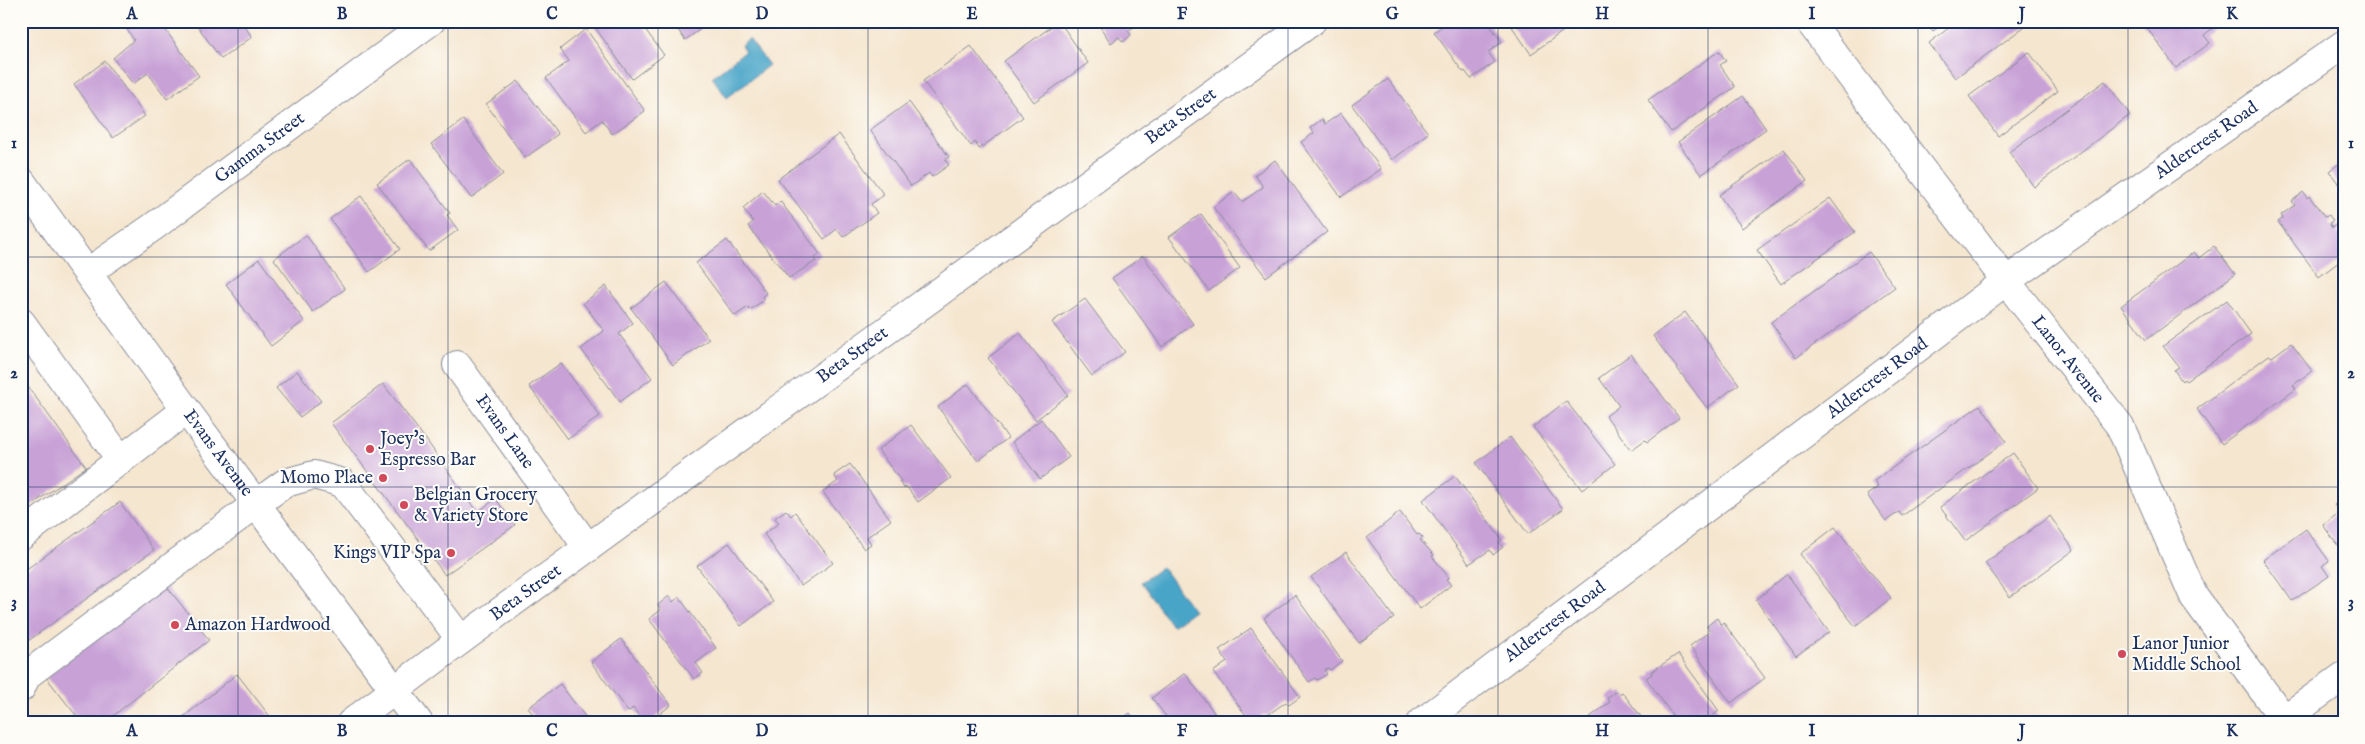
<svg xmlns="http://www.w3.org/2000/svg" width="2365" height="744" font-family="'IM FELL English',serif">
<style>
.water{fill:#49a5c8;stroke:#326a93}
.building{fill:#c8a1d7}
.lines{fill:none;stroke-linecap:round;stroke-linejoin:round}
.minor-casing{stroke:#888a96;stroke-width:30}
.major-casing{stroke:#888a96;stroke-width:30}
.minor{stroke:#fff;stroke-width:28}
.major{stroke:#fff;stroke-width:28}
.grid{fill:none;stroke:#1b2f5e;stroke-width:1;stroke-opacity:0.55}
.poi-dot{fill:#d1495b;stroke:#fdfcf7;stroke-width:2}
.labels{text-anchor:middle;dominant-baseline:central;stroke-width:4;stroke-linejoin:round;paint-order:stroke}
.street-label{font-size:18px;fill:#1b2f5e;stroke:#fdfcf7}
.poi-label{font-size:18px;fill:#1b2f5e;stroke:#fdfcf7;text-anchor:start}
.neatline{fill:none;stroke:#1b2f5e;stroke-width:2}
.grid-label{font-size:16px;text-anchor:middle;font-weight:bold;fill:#1b2f5e}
</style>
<rect width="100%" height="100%" fill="#fdfcf7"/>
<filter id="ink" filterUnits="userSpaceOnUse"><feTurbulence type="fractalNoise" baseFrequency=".02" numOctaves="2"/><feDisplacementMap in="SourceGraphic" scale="10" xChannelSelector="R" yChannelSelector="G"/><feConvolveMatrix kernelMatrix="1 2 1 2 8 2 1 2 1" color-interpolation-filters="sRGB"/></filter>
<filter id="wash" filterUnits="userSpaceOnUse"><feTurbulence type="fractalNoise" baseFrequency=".0096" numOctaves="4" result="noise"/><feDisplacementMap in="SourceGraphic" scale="20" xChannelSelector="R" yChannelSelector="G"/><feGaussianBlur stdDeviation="1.12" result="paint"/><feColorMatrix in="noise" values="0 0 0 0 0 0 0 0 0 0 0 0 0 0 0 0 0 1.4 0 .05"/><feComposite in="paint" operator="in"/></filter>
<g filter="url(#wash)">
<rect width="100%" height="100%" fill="#f5e6cf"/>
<g class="water">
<path d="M749 39 769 65 727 98 712 77 745 51 741 45Z"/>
<path d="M1162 567 1194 611 1172 626 1141 582Z"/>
</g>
<g id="blocks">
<g class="building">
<path d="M135 21H159L199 76 167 99 148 73 133 84 113 58 134 40 126 28Z"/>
<path d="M194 21H241L252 37 221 59Z"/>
<path d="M598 21H639L664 55 632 79 594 26Z"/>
<path d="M672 21H712L685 40Z"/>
<path d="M1059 21 1088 63 1034 102 1004 61Z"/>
<path d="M1096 21H1142L1128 31 1131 35 1123 42 1119 37 1111 43Z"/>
<path d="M1449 21H1487L1502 42 1488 52 1495 62 1471 79 1465 71 1463 72 1434 32Z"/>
<path d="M1508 21H1565L1569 27 1531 54Z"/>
<path d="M1925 21H1946L1933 31Z"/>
<path d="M1958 21H2026L2028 24 1955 78 1929 43Z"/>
<path d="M2142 21H2222L2204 35 2210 43 2176 68Z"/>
<path d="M586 29 645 111 612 134 602 120 586 132 546 78 569 61 560 49Z"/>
<path d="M971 46 1023 117 979 149 975 142 971 146 923 81Z"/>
<path d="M1719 51 1726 61 1720 65 1735 87 1671 132 1648 100Z"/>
<path d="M2029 52 2058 91 1998 136 1969 96Z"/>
<path d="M105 61 145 116 113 138 74 84Z"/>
<path d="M1388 79 1428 133 1392 160 1352 105Z"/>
<path d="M518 81 558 134 525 158 486 104Z"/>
<path d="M2105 81 2130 115 2034 187 2009 152Z"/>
<path d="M1743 96 1766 129 1701 175 1678 142Z"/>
<path d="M909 102 949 157 945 160 949 165 932 177 929 173 911 186 870 130Z"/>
<path d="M1341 113 1381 169 1341 197 1301 142 1314 133 1310 128 1322 119 1325 124Z"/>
<path d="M463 120 503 174 471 198 431 144Z"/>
<path d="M839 134 884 195 871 204 877 213 843 237 837 229 824 239 778 179Z"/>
<path d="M1784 149 1807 181 1742 228 1719 195Z"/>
<path d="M410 159 450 213 447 215 458 230 429 251 377 183Z"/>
<path d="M1275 160 1327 232 1266 277 1213 207 1234 192 1242 202 1263 187 1255 175Z"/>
<path d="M2344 160V191L2329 171Z"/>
<path d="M763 191 775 206 780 201 820 254 814 259 816 261 789 278 748 226 753 222 743 208Z"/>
<path d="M2303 192 2307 198 2309 196 2325 217 2329 215 2333 221 2329 223 2332 228 2336 224 2340 230 2337 232 2344 242V258L2319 277 2278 222 2283 218 2281 215 2295 205 2292 201Z"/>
<path d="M361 196 400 249 369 272 330 219Z"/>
<path d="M1830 198 1855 232 1781 284 1757 250Z"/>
<path d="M1201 214 1240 268 1209 291 1169 237Z"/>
<path d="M306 235 345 289 313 312 274 259Z"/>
<path d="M727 240 766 293 762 297 764 300 750 310 748 307 735 316 696 263Z"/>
<path d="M2214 246 2235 274 2146 340 2121 306 2194 252 2199 258Z"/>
<path d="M1869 252 1895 287 1796 358 1771 322Z"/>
<path d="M1143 256 1193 324 1162 347 1112 278Z"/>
<path d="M259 259 304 321 271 346 226 284Z"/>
<path d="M666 282 709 339 673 365 631 308Z"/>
<path d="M606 286 633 323 619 334 652 378 620 402 581 349 604 331 583 303Z"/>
<path d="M1085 299 1125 352 1092 376 1052 322Z"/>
<path d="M2227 300 2251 334 2186 381 2184 379 2182 381 2174 370 2179 367 2163 346Z"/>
<path d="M1685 312 1739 384 1707 408 1653 336Z"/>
<path d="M1020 333 1068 395 1036 420 988 358Z"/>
<path d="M2291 343 2312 371 2293 385 2296 389 2222 444 2197 409 2269 355 2272 357Z"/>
<path d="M1631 354 1679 418 1647 442 1645 440 1631 450 1606 416 1619 406 1599 378Z"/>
<path d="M561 363 600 416 568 439 529 386Z"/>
<path d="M297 371 321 401 300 417 276 388Z"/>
<path d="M21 377 86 467 21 512Z"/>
<path d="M383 384 427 441 477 512 496 499 515 525 445 575 331 423Z"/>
<path d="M968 384 1008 438 978 461 938 407Z"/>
<path d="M1566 401 1615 464 1582 490 1533 427Z"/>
<path d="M1980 405 2006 441 1902 516 1899 512 1886 521 1867 495 1878 487 1874 481Z"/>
<path d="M1041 419 1069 457 1040 479 1012 442Z"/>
<path d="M911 425 951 478 918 502 906 486 904 488 899 482 901 481 878 450Z"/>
<path d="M1510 437 1563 509 1528 534 1476 463Z"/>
<path d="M2013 453 2038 488 1965 541 1940 507Z"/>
<path d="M850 464 891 520 867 537 871 544 864 549 823 492 838 481 834 475Z"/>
<path d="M1455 476 1502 540 1499 542 1503 547 1493 555 1490 550 1469 564 1423 500Z"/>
<path d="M2344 498V554L2323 525 2340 512 2334 505Z"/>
<path d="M120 502 154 550 21 646V573Z"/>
<path d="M786 510 791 516 795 512 833 563 801 586 764 534 779 523 775 518Z"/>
<path d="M1400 512 1417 535 1419 534 1423 538 1420 540 1434 555 1432 556 1449 578 1446 579 1451 585 1420 609 1367 538Z"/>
<path d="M2050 516 2074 550 2010 597 1985 563Z"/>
<path d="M1835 527 1891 598 1855 626 1800 554Z"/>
<path d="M2306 529 2329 561 2322 566 2329 576 2292 601 2263 560Z"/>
<path d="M729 543 773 602 741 626 697 566Z"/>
<path d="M1346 552 1394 618 1359 643 1311 577Z"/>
<path d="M1787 574 1829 632 1796 656 1756 600Z"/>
<path d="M164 583 209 640 104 723H82L46 677Z"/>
<path d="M1295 595 1342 661 1330 670 1328 668 1324 670 1327 674 1317 680 1315 678 1309 682 1264 618Z"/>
<path d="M669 596 673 602 679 597 716 648 696 663 703 673 694 679 649 619 661 610 658 605Z"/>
<path d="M1717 618 1721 625 1723 622 1765 678 1731 703 1690 646 1710 631 1707 626Z"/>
<path d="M1251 628 1300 697 1289 705 1286 702 1266 716 1264 714 1252 723 1213 672 1227 662 1219 650Z"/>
<path d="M621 639 671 705 648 723H645L633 708 628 712 591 662Z"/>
<path d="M1678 654 1719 711 1703 723H1678L1646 678 1652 674 1651 672Z"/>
<path d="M1185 673 1220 721 1221 723H1171L1152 698Z"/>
<path d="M237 674 275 723H176Z"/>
<path d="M560 684 590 723H540L528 708Z"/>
<path d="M1616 691 1619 694 1622 692 1646 723H1593L1590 717 1610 702 1607 698Z"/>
<path d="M1130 713 1137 723H1117Z"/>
</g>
</g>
</g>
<g filter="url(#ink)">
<use href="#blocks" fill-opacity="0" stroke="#888a96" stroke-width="1"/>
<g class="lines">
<defs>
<g id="minor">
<path id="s1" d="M1809 21 2006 281 2120 426 2194 597 2287 723"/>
<path id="s2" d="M88 272 153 227 431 21"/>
<path d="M21 322 121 460"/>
<path id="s3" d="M457 365 588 548"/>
<path d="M21 536 186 410"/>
<path d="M21 688 27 675 256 504 285 483 314 475 343 483 461 640"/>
<path d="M2284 719 2344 676"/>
<path id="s4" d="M351 723 461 640 1312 21"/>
<path id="s5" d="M1421 723 2006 281 2344 44"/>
</g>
<g id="major">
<path id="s6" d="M21 181 186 410 419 723"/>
</g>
</defs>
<use href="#minor" class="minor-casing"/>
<use href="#major" class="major-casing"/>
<use href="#minor" class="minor"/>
<use href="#major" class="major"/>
</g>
</g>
<path class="grid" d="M238 21V723M448 21V723M658 21V723M868 21V723M1078 21V723M1288 21V723M1498 21V723M1708 21V723M1918 21V723M2128 21V723M21 257H2344M21 487H2344"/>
<g class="poi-dot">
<circle cx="370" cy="449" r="5"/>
<circle cx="383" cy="478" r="5"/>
<circle cx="404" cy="505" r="5"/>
<circle cx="451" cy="553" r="5"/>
<circle cx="175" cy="625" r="5"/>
<circle cx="2122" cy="654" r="5"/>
</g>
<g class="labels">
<g class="street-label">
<text stroke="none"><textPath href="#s4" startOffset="1028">Beta Street</textPath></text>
<text stroke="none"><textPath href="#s5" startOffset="978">Aldercrest Road</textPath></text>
<text stroke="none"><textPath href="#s2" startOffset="212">Gamma Street</textPath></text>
<text stroke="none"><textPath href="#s4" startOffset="622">Beta Street</textPath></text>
<text stroke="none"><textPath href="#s1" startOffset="426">Lanor Avenue</textPath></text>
<text stroke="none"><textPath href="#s5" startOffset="572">Aldercrest Road</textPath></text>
<text stroke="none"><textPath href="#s3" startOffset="82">Evans Lane</textPath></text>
<text stroke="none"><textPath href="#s6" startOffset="336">Evans Avenue</textPath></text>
<text stroke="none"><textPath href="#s4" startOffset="218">Beta Street</textPath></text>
<text stroke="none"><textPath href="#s5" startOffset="168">Aldercrest Road</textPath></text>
</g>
<g class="poi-label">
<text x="380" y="439">Joey's<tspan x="380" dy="21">Espresso Bar</tspan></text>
<text x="373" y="478" text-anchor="end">Momo Place</text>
<text x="414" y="495">Belgian Grocery<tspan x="414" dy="21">&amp; Variety Store</tspan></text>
<text x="441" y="553" text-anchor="end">Kings VIP Spa</text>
<text x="185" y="625">Amazon Hardwood</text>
<text x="2132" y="644">Lanor Junior<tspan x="2132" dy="21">Middle School</tspan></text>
</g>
</g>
<rect width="2365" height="744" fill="none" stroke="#fdfcf7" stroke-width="55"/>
<rect x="28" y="28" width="2310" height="688" class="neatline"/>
<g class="grid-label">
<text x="132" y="19">A</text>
<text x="342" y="19">B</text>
<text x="552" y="19">C</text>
<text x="762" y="19">D</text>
<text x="972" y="19">E</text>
<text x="1182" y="19">F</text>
<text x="1392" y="19">G</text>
<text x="1602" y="19">H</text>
<text x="1812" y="19">I</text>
<text x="2022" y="19">J</text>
<text x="2232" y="19">K</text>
<text x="14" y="148">1</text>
<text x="2351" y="148">1</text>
<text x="14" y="378">2</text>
<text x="2351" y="378">2</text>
<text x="14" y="607">3</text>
<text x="2351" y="607">3</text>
<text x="132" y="736">A</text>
<text x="342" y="736">B</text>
<text x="552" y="736">C</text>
<text x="762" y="736">D</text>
<text x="972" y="736">E</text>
<text x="1182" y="736">F</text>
<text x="1392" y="736">G</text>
<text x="1602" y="736">H</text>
<text x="1812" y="736">I</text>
<text x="2022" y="736">J</text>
<text x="2232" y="736">K</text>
</g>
</svg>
